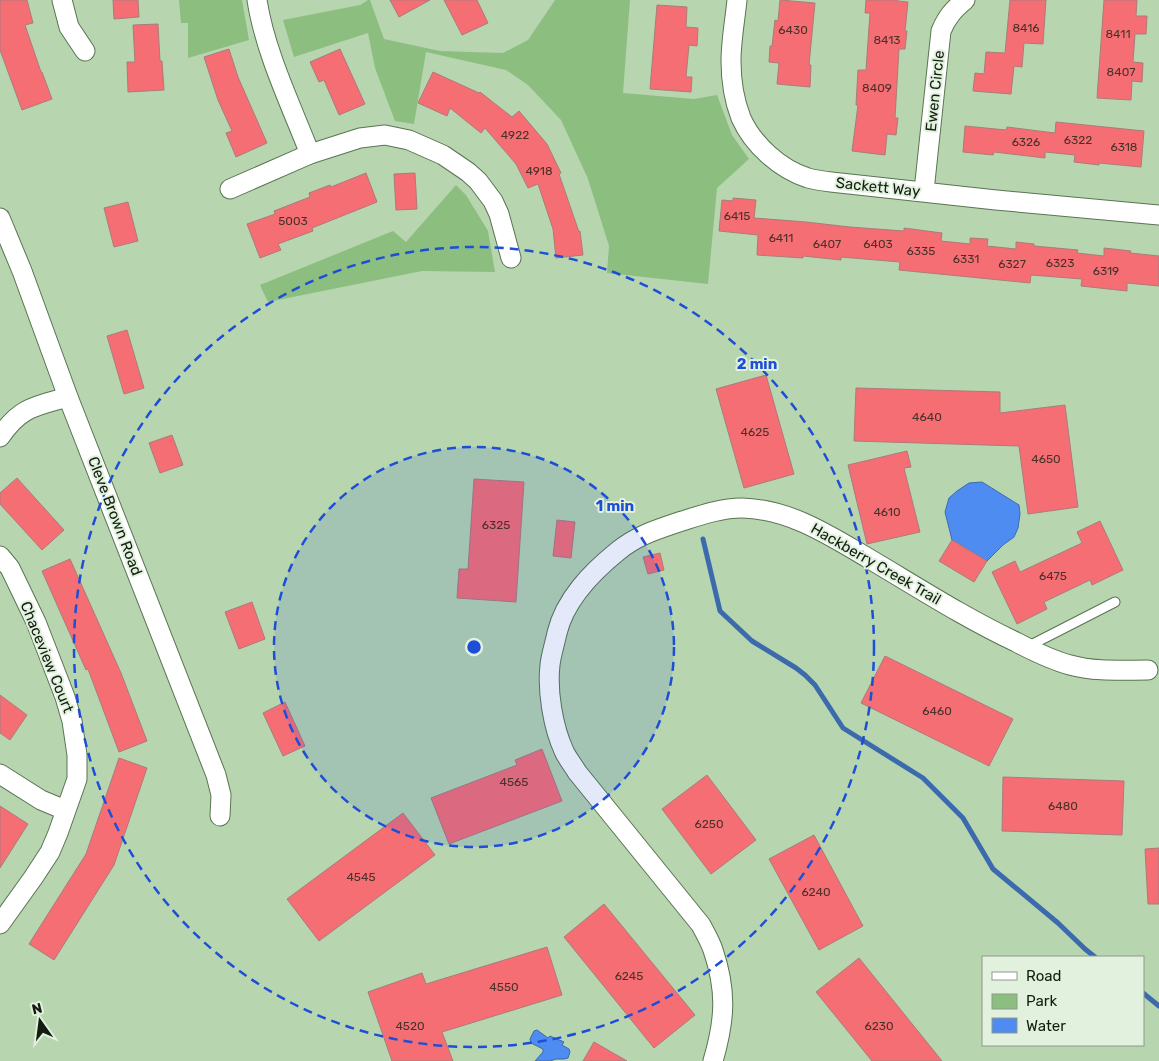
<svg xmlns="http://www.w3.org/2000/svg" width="1159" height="1061" font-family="Rubik,sans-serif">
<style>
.green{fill:#8cbe80}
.water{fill:#4e8cf1;stroke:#3c6bad}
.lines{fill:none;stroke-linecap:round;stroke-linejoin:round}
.stream{stroke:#3c6bad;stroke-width:5}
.building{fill:#f56e74;stroke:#ab7b7a}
.service-casing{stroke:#597452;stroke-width:11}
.minor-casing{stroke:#597452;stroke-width:21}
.service{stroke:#fff;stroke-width:9}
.minor{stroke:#fff;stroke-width:19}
.ring{fill:none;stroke:#1d4ed8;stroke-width:2.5;stroke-dasharray:9 6}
.labels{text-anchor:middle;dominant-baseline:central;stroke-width:4;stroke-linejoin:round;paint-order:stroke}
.number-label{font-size:12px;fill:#4b3128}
.street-label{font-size:15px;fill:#121d0f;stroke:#e1f1de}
.centre{fill:#1d4ed8;stroke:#e1f1de;stroke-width:2.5}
.ring-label{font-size:15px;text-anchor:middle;font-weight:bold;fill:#1d4ed8;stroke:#e1f1de;stroke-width:4;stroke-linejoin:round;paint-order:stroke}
</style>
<rect width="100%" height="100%" fill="#b7d5af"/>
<g class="green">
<path d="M179 0H242L249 40 188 58V23H181Z"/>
<path d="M368 0H370L384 39 440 51 503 53 528 40 555 0H630L623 93 694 99 717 95 732 135 749 159 717 188 708 284 607 273 609 246 588 179 561 120 528 85 506 70 426 52 414 124 395 121 375 68 368 33 294 57 283 20 360 5Z"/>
<path d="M456 185 466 195 488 231 495 272 422 271 268 302 260 285 393 231 406 242Z"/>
</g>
<g class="water">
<path d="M982 482 1019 505 1020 514 1018 528 1014 537 1003 545 987 561 952 540 945 512 949 498 957 491 969 483Z"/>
<path d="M537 1030 548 1038 550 1036 564 1042 562 1045 569 1049 570 1052 568 1058 564 1059H556L550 1061H535L543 1052V1049L531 1043 530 1039 534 1031Z"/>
</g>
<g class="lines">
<g class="stream">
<path d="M703 539 720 611 752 641 796 668 805 675 815 685 843 728 923 778 963 818 993 869 1058 923 1085 949 1095 957"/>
<path d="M1143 993 1159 1006"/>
</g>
</g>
<g class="building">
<path d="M0 0H27L33 23 25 25 41 72H42L52 99 22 110 0 50Z"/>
<path d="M113 0H138L139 17 114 19Z"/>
<path d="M390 0H430L399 17Z"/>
<path d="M444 0H477L488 23 462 35Z"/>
<path d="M780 0 815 3 809 65H811L810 87 777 84 779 63 769 62 770 46H772L775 20 778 21Z"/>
<path d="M866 0H898V1L908 2 905 31H907L905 49H899L895 118H898L896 135 887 134 885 155 852 151 858 105H856L858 70H866L870 13H865Z"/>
<path d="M1010 0H1046L1043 44 1024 43 1022 67 1014 66 1011 94 973 91 975 73 984 74 986 52 1005 53Z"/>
<path d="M1104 0H1137L1136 16H1147L1146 34H1135L1133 62 1143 63 1142 82 1132 81 1131 100 1097 98Z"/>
<path d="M657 5 687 7 686 27 698 28 697 46 689 45 686 77H692L691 92 650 89Z"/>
<path d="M158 24 160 61H162L164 90 128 92 127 62H135L133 25Z"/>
<path d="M229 49 238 77 267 143 236 157 226 133 232 131 218 100 204 57Z"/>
<path d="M340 49 365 104 339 115 324 80 319 82 310 62Z"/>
<path d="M433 72 479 93 480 92 512 117 519 111 547 144 561 173 559 174 579 232 580 231 583 255 556 258 553 229 538 184 528 188 516 164 485 128 481 133 450 108 447 116 418 103Z"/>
<path d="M1056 122 1144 131 1141 167 1099 163V165L1074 162 1075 155 1045 152V158L994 152 993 155 963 152 965 126 1006 130 1007 127 1055 133Z"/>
<path d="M366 173 377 202 312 228 313 231 278 244 281 250 260 258 247 224 275 214 274 211 310 197 309 193 330 185 331 187Z"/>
<path d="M415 173 417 209 396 210 394 174Z"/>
<path d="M733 198 756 200 754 218 806 222 850 227 904 231V228L942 233 941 241 970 244V238L988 239 987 246 1016 249V242L1034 244V246L1078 250 1077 253 1104 256V248L1131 251 1130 253 1159 256V286L1127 283V291L1081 286 1082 279 1031 275 1030 283 899 270 900 262 841 257V260L803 256V258L757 255 758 235 719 231 722 200 733 201Z"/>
<path d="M128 202 138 241 114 247 104 208Z"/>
<path d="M127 330 144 388 124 394 107 336Z"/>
<path d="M766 375 794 474 744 488 716 389Z"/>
<path d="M856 388 1000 392V413L1065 405 1078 507 1028 514 1019 446 854 441Z"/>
<path d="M172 435 183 465 160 473 149 443Z"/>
<path d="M907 451 911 467 904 468 920 532 867 544 848 465Z"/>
<path d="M17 478 64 530 42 550 0 504V493Z"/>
<path d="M474 479 524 482 516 602 457 598 459 569H468Z"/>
<path d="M557 520 575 522 571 558 553 556Z"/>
<path d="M1100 521 1123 570 1092 585 1090 580 1044 602 1047 609 1017 624 992 572 1015 561 1020 572 1082 543 1077 532Z"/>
<path d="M952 540 987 561 974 582 939 561Z"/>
<path d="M660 553 664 570 648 574 643 557Z"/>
<path d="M70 559 121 673 147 741 119 752 88 669 86 670 42 571Z"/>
<path d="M252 602 265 639 239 649 225 612Z"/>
<path d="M885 656 1013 719 989 766 861 703Z"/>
<path d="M0 695 27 715 10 740 0 733Z"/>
<path d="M285 702 305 746 283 756 263 713Z"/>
<path d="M542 749 562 801 449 844 431 798 517 765 515 760Z"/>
<path d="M119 758 147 768 114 865 54 960 29 944 86 854Z"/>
<path d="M707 775 756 840 711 874 662 809Z"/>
<path d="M1003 777 1124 781 1122 835 1002 831Z"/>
<path d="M0 806 28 824 0 868Z"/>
<path d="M403 813 435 855 319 941 287 899Z"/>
<path d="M814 835 863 926 819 950 769 859Z"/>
<path d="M1159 848V904H1148L1145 849Z"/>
<path d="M604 904 695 1015 654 1048 564 937Z"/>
<path d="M547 947 562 995 442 1032 453 1061H392L368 992 422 973 426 984Z"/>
<path d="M859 958 942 1061H872L816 992Z"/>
<path d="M594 1042 627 1061H583Z"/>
</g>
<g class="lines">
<defs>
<path id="service" d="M1027 647 1115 602"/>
<g id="minor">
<path d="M62 0 69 27 85 51"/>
<path d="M257 0C265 52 291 105 310 154"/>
<path d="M737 0C735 20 731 41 731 61 731 80 734 100 741 118 753 145 780 169 808 178 815 180 823 181 831 182L996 200 1159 215"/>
<path d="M230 189 310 154 360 138 385 135 409 140 443 155 468 172 478 181 493 201 499 214 511 258"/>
<path d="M924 191 941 31C947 17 953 10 965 0"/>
<path d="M0 218 22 271 68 397 216 775 221 795 220 816"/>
<path d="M0 437C20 407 36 406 68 397"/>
<path d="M0 556 10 568 36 622 65 697 72 721 77 755V779L58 833 50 852 33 878 0 924"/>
<path d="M0 774 41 800 65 810"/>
<path d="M713 1061C725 1020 727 991 713 950 710 941 705 933 701 925L577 772C573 765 567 758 564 751 553 727 547 691 550 665 551 655 555 643 557 633 565 599 592 572 618 551 637 535 659 529 682 521 701 515 721 508 742 508 789 509 829 535 868 558 917 587 965 618 1016 642 1033 651 1051 660 1070 665 1095 672 1122 670 1148 670"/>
</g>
</defs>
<use href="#service" class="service-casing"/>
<use href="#minor" class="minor-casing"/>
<use href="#service" class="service"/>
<use href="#minor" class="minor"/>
</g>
<circle cx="474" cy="647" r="200" fill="#1d4ed8" fill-opacity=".12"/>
<g class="ring">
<circle cx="474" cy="647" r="200"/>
<circle cx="474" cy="647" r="400"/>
</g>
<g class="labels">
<g class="number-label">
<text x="1026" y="28">8416</text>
<text x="793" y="30">6430</text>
<text x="1118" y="34">8411</text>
<text x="887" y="40">8413</text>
<text x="1121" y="72">8407</text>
<text x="877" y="88">8409</text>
<text x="515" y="135">4922</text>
<text x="1078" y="140">6322</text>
<text x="1026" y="142">6326</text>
<text x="1124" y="147">6318</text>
<text x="539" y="171">4918</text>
<text x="737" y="216">6415</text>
<text x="293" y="221">5003</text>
<text x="781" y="238">6411</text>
<text x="827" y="244">6407</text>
<text x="878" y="244">6403</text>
<text x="921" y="251">6335</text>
<text x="966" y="259">6331</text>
<text x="1060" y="263">6323</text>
<text x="1012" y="264">6327</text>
<text x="1106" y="271">6319</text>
<text x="927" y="417">4640</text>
<text x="755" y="432">4625</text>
<text x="1046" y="459">4650</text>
<text x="887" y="512">4610</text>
<text x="496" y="525">6325</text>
<text x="1053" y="576">6475</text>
<text x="937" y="711">6460</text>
<text x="514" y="782">4565</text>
<text x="1063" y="806">6480</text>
<text x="709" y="824">6250</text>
<text x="361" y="877">4545</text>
<text x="816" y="892">6240</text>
<text x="629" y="976">6245</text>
<text x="504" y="987">4550</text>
<text x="410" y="1026">4520</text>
<text x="879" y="1026">6230</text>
</g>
<g class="street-label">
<text transform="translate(935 91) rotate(-84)">Ewen Circle</text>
<text transform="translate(878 187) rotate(6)">Sackett Way</text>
<text transform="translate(115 516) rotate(69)">Cleve Brown Road</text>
<text transform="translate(876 564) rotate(30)">Hackberry Creek Trail</text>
<text transform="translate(47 657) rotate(68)">Chaceview Court</text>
</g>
</g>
<circle cx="474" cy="647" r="8" class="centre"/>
<g class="ring-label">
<text x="757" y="369">2 min</text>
<text x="615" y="511">1 min</text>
</g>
<rect x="982" y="956" width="162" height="90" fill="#e1f1de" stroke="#8e9c8b"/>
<rect x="992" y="972" width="25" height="8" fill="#ffffff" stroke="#8e9c8b"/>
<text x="1026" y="981" font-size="15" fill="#121d0f">Road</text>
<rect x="992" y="994" width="25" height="15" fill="#8cbe80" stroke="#8e9c8b"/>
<text x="1026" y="1006" font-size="15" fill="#121d0f">Park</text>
<rect x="992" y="1018" width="25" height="15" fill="#4e8cf1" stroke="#8e9c8b"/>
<text x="1026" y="1031" font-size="15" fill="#121d0f">Water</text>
<g transform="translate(40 1021) rotate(346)" stroke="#e1f1de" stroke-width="4" paint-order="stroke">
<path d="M0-4L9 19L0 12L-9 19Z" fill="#121d0f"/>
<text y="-8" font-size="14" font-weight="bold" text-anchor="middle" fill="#121d0f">N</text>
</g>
</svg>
